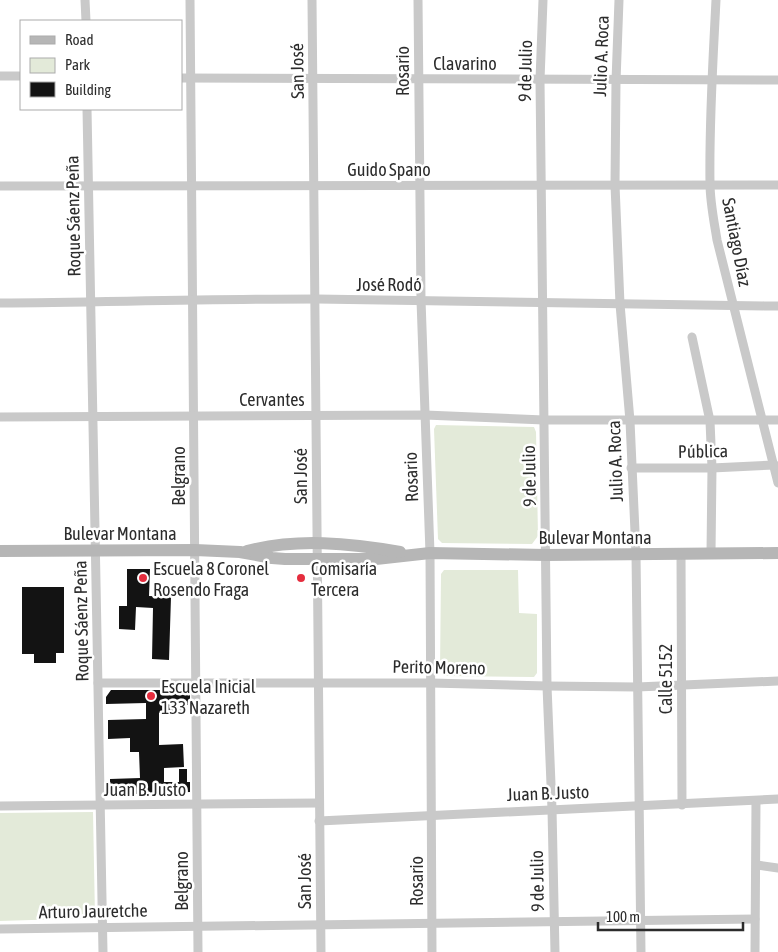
<svg xmlns="http://www.w3.org/2000/svg" width="778" height="952" font-family="'Asap Condensed',sans-serif">
<style>
.green{fill:#e3ead9}
.building{fill:#131313}
.lines{fill:none;stroke-linecap:round;stroke-linejoin:round}
.street{stroke:#c9c9c9;stroke-width:9}
.secondary{stroke:#b6b6b6;stroke-width:12}
.poi-dot{fill:#e52d3e;stroke:#fff;stroke-width:2}
.labels{text-anchor:middle;dominant-baseline:central;stroke-width:5;stroke-linejoin:round;paint-order:stroke}
.street-label{font-size:18px;fill:#2c2c2c;stroke:#fff}
.poi-label{font-size:18px;fill:#2c2c2c;stroke:#fff;text-anchor:start}
</style>
<rect width="100%" height="100%" fill="#fff"/>
<g class="green">
<path d="M436 425 534 427 536 432 538 536 532 544 442 543 438 539 434 429Z"/>
<path d="M444 570H518L519 613 537 614V673L534 677 447 676 440 670 441 574Z"/>
<path d="M93 812 95 918 0 921V813Z"/>
</g>
<g class="building">
<path d="M127 569H150L149 596 171 597 169 660 152 659 153 608 136 607 135 630 119 629V606H127Z"/>
<path d="M22 587H64V653H56V663H34V654H22Z"/>
<path d="M111 690H186L190 692V705H183L182 713H159V745L183 744 184 767 164 768V782H179V769H187V782H190V792L110 795V779L140 778 139 752H130V738L108 739V720L146 719V703L106 704V697Z"/>
</g>
<g class="lines">
<g class="street">
<path d="M85 0 86 21"/>
<path d="M190 0 198 952"/>
<path d="M312 0 321 952"/>
<path d="M418 0 421 300 430 553 432 952"/>
<path d="M543 0 540 80 547 686 552 809 555 952"/>
<path d="M619 0 616 81 615 185 620 304 630 421 636 554 641 952"/>
<path d="M716 0C713 61 709 122 710 183 710 202 714 221 717 240L778 483"/>
<path d="M0 76H21"/>
<path d="M181 78 778 80"/>
<path d="M87 109 103 952"/>
<path d="M0 186 778 185"/>
<path d="M0 303C106 302 211 299 317 299 470 300 624 305 778 306"/>
<path d="M692 337 710 421 712 468 711 553"/>
<path d="M0 417 425 415 544 420H778"/>
<path d="M631 468H712L775 465"/>
<path d="M681 553 682 805"/>
<path d="M98 683H431L547 686 637 687 778 681"/>
<path d="M0 806 319 803"/>
<path d="M319 821 778 799"/>
<path d="M757 865 778 868"/>
<path d="M0 929 755 919"/>
<path d="M755 952 756 801"/>
</g>
<g class="secondary">
<path d="M0 551 195 550 240 552 272 558 285 559H376L430 553 546 555 778 553"/>
<path d="M247 551C297 538 350 543 400 552"/>
</g>
</g>
<g class="poi-dot">
<circle cx="143" cy="578" r="5"/>
<circle cx="301" cy="578" r="5"/>
<circle cx="151" cy="696" r="5"/>
</g>
<g class="labels">
<g class="street-label">
<text transform="translate(601 56) rotate(-88)">Julio A. Roca</text>
<text x="465" y="63">Clavarino</text>
<text transform="translate(297 71) rotate(-91)">San José</text>
<text transform="translate(402 71) rotate(-90)">Rosario</text>
<text transform="translate(525 71) rotate(-89)">9 de Julio</text>
<text x="389" y="169">Guido Spano</text>
<text transform="translate(73 216) rotate(-91)">Roque Sáenz Peña</text>
<text transform="translate(737 242) rotate(79)">Santiago Díaz</text>
<text x="389" y="284">José Rodó</text>
<text x="272" y="399">Cervantes</text>
<text transform="translate(703 451) rotate(-1)">Pública</text>
<text transform="translate(615 461) rotate(-92)">Julio A. Roca</text>
<text transform="translate(178 476) rotate(-90)">Belgrano</text>
<text transform="translate(300 476) rotate(-90)">San José</text>
<text transform="translate(529 476) rotate(-91)">9 de Julio</text>
<text transform="translate(411 477) rotate(-92)">Rosario</text>
<text x="120" y="533">Bulevar Montana</text>
<text x="595" y="537">Bulevar Montana</text>
<text transform="translate(81 621) rotate(-91)">Roque Sáenz Peña</text>
<text transform="translate(439 667) rotate(1)">Perito Moreno</text>
<text transform="translate(665 679) rotate(-90)">Calle 5152</text>
<text x="145" y="789">Juan B. Justo</text>
<text transform="translate(548 793) rotate(-2)">Juan B. Justo</text>
<text transform="translate(181 881) rotate(-90)">Belgrano</text>
<text transform="translate(304 881) rotate(-90)">San José</text>
<text transform="translate(416 881) rotate(-90)">Rosario</text>
<text transform="translate(537 881) rotate(-91)">9 de Julio</text>
<text transform="translate(93 911) rotate(-1)">Arturo Jauretche</text>
</g>
<g class="poi-label">
<text x="153" y="568">Escuela 8 Coronel<tspan x="153" dy="21">Rosendo Fraga</tspan></text>
<text x="311" y="568">Comisaría<tspan x="311" dy="21">Tercera</tspan></text>
<text x="161" y="686">Escuela Inicial<tspan x="161" dy="21">133 Nazareth</tspan></text>
</g>
</g>
<rect x="20" y="20" width="162" height="90" fill="#ffffff" stroke="#ababab"/>
<rect x="30" y="36" width="25" height="8" fill="#b6b6b6" stroke="#ababab"/>
<text x="65" y="45" font-size="15" fill="#2c2c2c">Road</text>
<rect x="30" y="58" width="25" height="15" fill="#e3ead9" stroke="#ababab"/>
<text x="65" y="70" font-size="15" fill="#2c2c2c">Park</text>
<rect x="30" y="82" width="25" height="15" fill="#131313" stroke="#ababab"/>
<text x="65" y="95" font-size="15" fill="#2c2c2c">Building</text>
<path d="M598 922v8h145v-8" fill="none" stroke="#2c2c2c" stroke-width="2.5"/>
<text x="606" y="922" font-size="15" fill="#2c2c2c" stroke="#ffffff" stroke-width="4" paint-order="stroke">100 m</text>
</svg>
